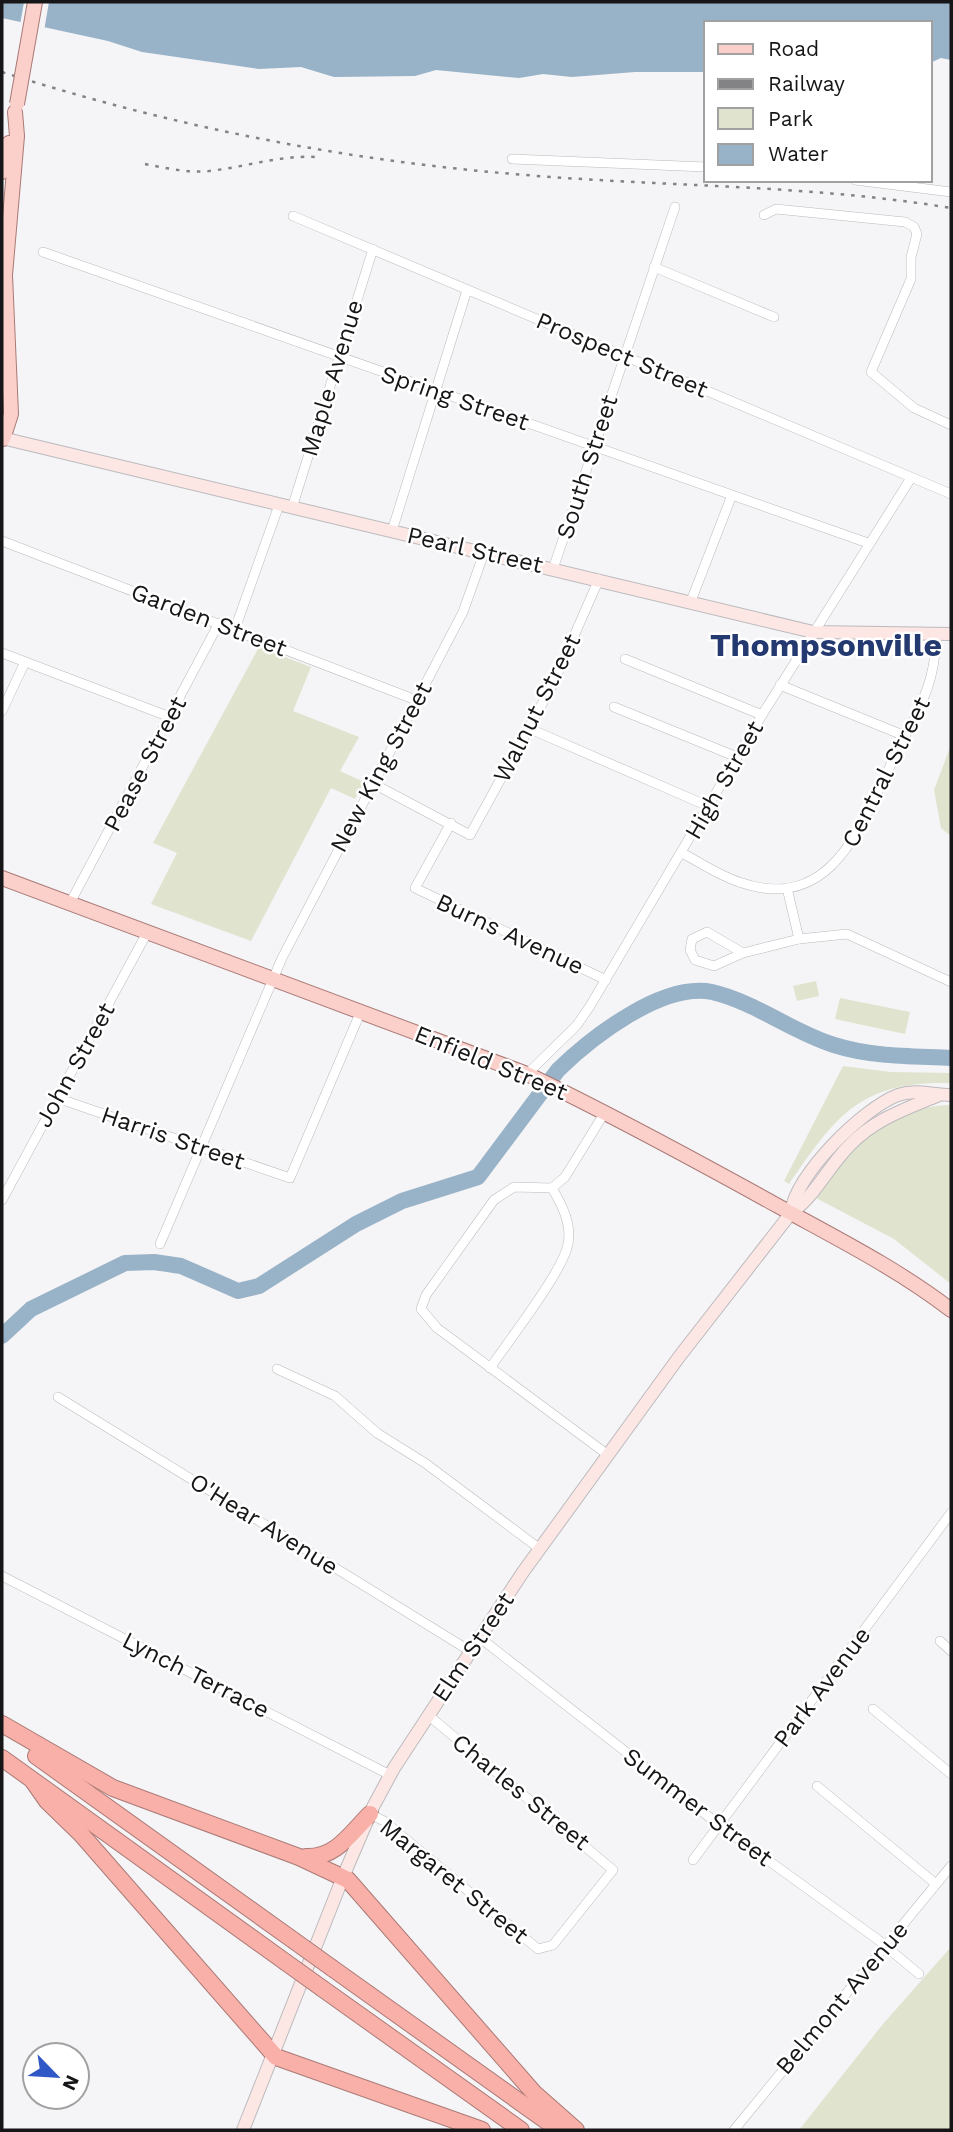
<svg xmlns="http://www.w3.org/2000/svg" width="953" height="2132" font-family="'Work Sans',sans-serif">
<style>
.green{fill:#e0e4ce}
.water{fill:#98b2c7}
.pier{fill:#f5f4f7}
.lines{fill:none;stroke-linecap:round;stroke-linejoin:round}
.river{stroke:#98b2c7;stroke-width:16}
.street-casing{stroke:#bbbabd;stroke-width:10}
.secondary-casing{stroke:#bbbabd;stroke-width:14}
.primary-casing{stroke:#aa7a76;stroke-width:16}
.highway-casing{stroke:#aa7a76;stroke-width:18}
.street{stroke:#fff;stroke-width:9}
.secondary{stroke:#fde7e5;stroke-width:12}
.primary{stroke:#fbd0cb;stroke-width:14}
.highway{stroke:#f9b0a9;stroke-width:16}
.rail{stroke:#838284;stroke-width:2.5;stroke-dasharray:3.5 7;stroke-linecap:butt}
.primary-bridge-casing{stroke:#aa7a76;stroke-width:16;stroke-linecap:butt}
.highway-bridge-casing{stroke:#aa7a76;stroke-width:18;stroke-linecap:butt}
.primary-bridge{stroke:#fbd0cb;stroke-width:14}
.highway-bridge{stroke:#f9b0a9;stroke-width:16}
.labels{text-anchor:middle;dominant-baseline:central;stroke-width:5;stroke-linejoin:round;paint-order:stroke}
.street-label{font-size:24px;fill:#161517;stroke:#fff}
.district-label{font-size:32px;font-weight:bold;fill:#233970;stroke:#fff}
</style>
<rect width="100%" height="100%" fill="#f5f4f7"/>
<g class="green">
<path d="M259 647 311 667 293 711 359 737 340 771 364 782 355 799 331 788 251 941 151 904 177 853 153 843Z"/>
<path d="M951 745V836L941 828 934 790Z"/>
<path d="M816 981 819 996 797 1001 793 986Z"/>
<path d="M840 998 910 1012 905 1034 835 1019Z"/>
<path d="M843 1066 891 1072 951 1073V1083C861 1081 837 1114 789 1184L784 1181Z"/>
<path d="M951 1105V1284L894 1239 816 1198C852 1147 883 1107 951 1105Z"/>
<path d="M951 1947V2130H799L883 2024Z"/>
</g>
<path class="water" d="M2 2H951V60L941 58 930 63V23H706V72H635L572 77 543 74 519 78 436 70 415 76 334 77 301 67 259 69 142 52 108 41 2 18Z"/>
<path class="pier" d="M24 2H49L44 31 20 25Z"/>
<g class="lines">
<path class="river" d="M2 1336 31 1309 125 1263 154 1262 181 1266 238 1291 259 1286 356 1224 402 1201 478 1177 558 1070C591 1038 662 982 712 992 755 1002 792 1032 834 1045 872 1057 912 1056 951 1058"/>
<defs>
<g id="street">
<path d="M512 159 706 167"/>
<path d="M855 180 951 192"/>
<path d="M764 215 776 209 905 222 914 227 917 234 911 257V279L871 372 914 408 951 425"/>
<path d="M293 216 951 494"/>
<path d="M43 252 868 543"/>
<path d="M654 267 774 317"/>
<path d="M292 508 373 249"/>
<path d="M392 531 467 290"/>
<path d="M2 541 416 700"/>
<path d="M553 569 675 207"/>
<path d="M691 601 732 495"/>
<path d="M235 629 279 505"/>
<path d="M2 653 170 717"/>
<path d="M625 659 762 715"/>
<path d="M780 685 905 736"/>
<path d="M614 707 737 757"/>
<path d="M2 711 25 662"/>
<path d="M528 728 710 807"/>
<path d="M372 783 470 835 553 684 599 579"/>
<path d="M451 823 415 888 606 980"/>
<path d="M682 853C701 863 718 875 739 882 832 915 861 825 893 760 913 718 938 684 935 636"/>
<path d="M787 888 799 939"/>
<path d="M70 903 219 623"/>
<path d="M743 953 707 932 692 939 690 950 695 960 714 966 743 953 799 939 847 934 951 982"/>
<path d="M527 1074 577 1025 590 1006 762 715 911 478"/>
<path d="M57 1098 290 1178 361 1011"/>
<path d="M552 1188 514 1187 494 1200 426 1295 421 1309 437 1328 608 1455"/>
<path d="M552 1188 565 1177 605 1112"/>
<path d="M2 1200 148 931"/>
<path d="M160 1244 282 958 463 612 484 553"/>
<path d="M490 1368C507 1343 564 1270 568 1244 572 1224 562 1205 552 1188"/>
<path d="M277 1369 335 1396 377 1433 425 1463 540 1549"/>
<path d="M58 1397 470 1651"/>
<path d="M2 1576 390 1775"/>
<path d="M479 1637 718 1824 877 1939 919 1974"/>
<path d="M940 1641 951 1651"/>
<path d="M873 1709 951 1774"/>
<path d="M817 1786 936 1884"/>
<path d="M370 1814 384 1821 538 1949 553 1945 613 1870 428 1715"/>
<path d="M693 1860 951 1513"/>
<path d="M734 2130 951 1866"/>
</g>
<g id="secondary">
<path d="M2 438 813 632 951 634"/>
<path d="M791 1213C794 1176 863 1108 898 1095 917 1089 932 1095 951 1095"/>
<path d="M243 2130 343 1877 373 1807 394 1768 523 1572 679 1357 791 1213C815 1196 828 1167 849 1146 874 1119 906 1109 939 1095"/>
</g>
<g id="primary">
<path d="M2 172 9 143"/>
<path d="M3 439 11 414 5 275 17 136 15 112"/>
<path d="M2 878 527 1074C612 1115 695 1160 778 1206 836 1238 898 1269 951 1310"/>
</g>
<g id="highway">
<path d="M2 1724 113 1788 299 1857 348 1880 534 2093 576 2130"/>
<path d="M36 1756 293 1940"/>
<path d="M2 1758 284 1961"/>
<path d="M33 1781 47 1801 81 1834 276 2057 482 2130"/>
<path d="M306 1857C336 1858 350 1834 370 1814"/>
<path d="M332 1968 559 2130"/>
<path d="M323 1989 521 2130"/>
</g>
</defs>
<use href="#street" class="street-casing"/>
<use href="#secondary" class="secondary-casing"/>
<use href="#primary" class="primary-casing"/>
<use href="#highway" class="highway-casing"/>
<use href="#street" class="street"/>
<use href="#secondary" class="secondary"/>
<use href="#primary" class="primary"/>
<use href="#highway" class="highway"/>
<g class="rail">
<path d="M2 72C167 125 341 160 514 174 660 187 806 184 951 208"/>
<path d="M145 164C166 168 187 173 209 171 246 167 279 155 316 157"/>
</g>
<defs>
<path id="primary-bridge" d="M17 104 35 2"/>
<g id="highway-bridge">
<path d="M293 1940 332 1968"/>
<path d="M284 1961 323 1989"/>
</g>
</defs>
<use href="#primary-bridge" class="primary-bridge-casing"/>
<use href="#highway-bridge" class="highway-bridge-casing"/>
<use href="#primary-bridge" class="primary-bridge"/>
<use href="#highway-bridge" class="highway-bridge"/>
</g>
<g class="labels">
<g class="street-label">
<text transform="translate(622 355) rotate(23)">Prospect Street</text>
<text transform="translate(332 378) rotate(-73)">Maple Avenue</text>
<text transform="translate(455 398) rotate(19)">Spring Street</text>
<text transform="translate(587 467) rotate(-72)">South Street</text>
<text transform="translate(475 550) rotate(13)">Pearl Street</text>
<text transform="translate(209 620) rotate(21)">Garden Street</text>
<text transform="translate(537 708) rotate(-63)">Walnut Street</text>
<text transform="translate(145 764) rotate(-62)">Pease Street</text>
<text transform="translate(381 767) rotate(-62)">New King Street</text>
<text transform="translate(886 772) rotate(-63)">Central Street</text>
<text transform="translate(724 780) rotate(-60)">High Street</text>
<text transform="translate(510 934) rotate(25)">Burns Avenue</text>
<text transform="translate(491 1063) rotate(22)">Enfield Street</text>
<text transform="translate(75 1065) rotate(-61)">John Street</text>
<text transform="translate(173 1138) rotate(19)">Harris Street</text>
<text transform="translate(264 1524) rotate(32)">O'Hear Avenue</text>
<text transform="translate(473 1647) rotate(-56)">Elm Street</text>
<text transform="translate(196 1675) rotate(27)">Lynch Terrace</text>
<text transform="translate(822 1687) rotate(-53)">Park Avenue</text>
<text transform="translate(521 1792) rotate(39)">Charles Street</text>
<text transform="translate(698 1807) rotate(37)">Summer Street</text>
<text transform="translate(454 1881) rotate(39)">Margaret Street</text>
<text transform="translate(842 1998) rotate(-50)">Belmont Avenue</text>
</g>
<g class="district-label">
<text x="826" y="645">Thompsonville</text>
</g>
</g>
<rect width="953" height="2132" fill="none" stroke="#161517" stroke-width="7"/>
<rect x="704" y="21" width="228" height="161" fill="#ffffff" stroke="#a2a1a2" stroke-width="2"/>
<rect x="718" y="44" width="35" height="10" fill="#fbd0cb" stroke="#a2a1a2" stroke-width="2"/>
<text x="768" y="56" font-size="21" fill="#161517">Road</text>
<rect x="718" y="79" width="35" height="10" fill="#838284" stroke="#a2a1a2" stroke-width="2"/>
<text x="768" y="91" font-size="21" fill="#161517">Railway</text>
<rect x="718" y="108" width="35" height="21" fill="#e0e4ce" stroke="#a2a1a2" stroke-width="2"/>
<text x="768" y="126" font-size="21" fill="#161517">Park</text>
<rect x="718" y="144" width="35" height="21" fill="#98b2c7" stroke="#a2a1a2" stroke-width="2"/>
<text x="768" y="161" font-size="21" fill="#161517">Water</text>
<g transform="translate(56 2076) rotate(115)"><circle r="33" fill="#ffffff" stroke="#a2a1a2" stroke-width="2"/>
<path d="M0-5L12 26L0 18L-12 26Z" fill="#3057c6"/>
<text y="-10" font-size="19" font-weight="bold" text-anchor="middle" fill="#161517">N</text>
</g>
</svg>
